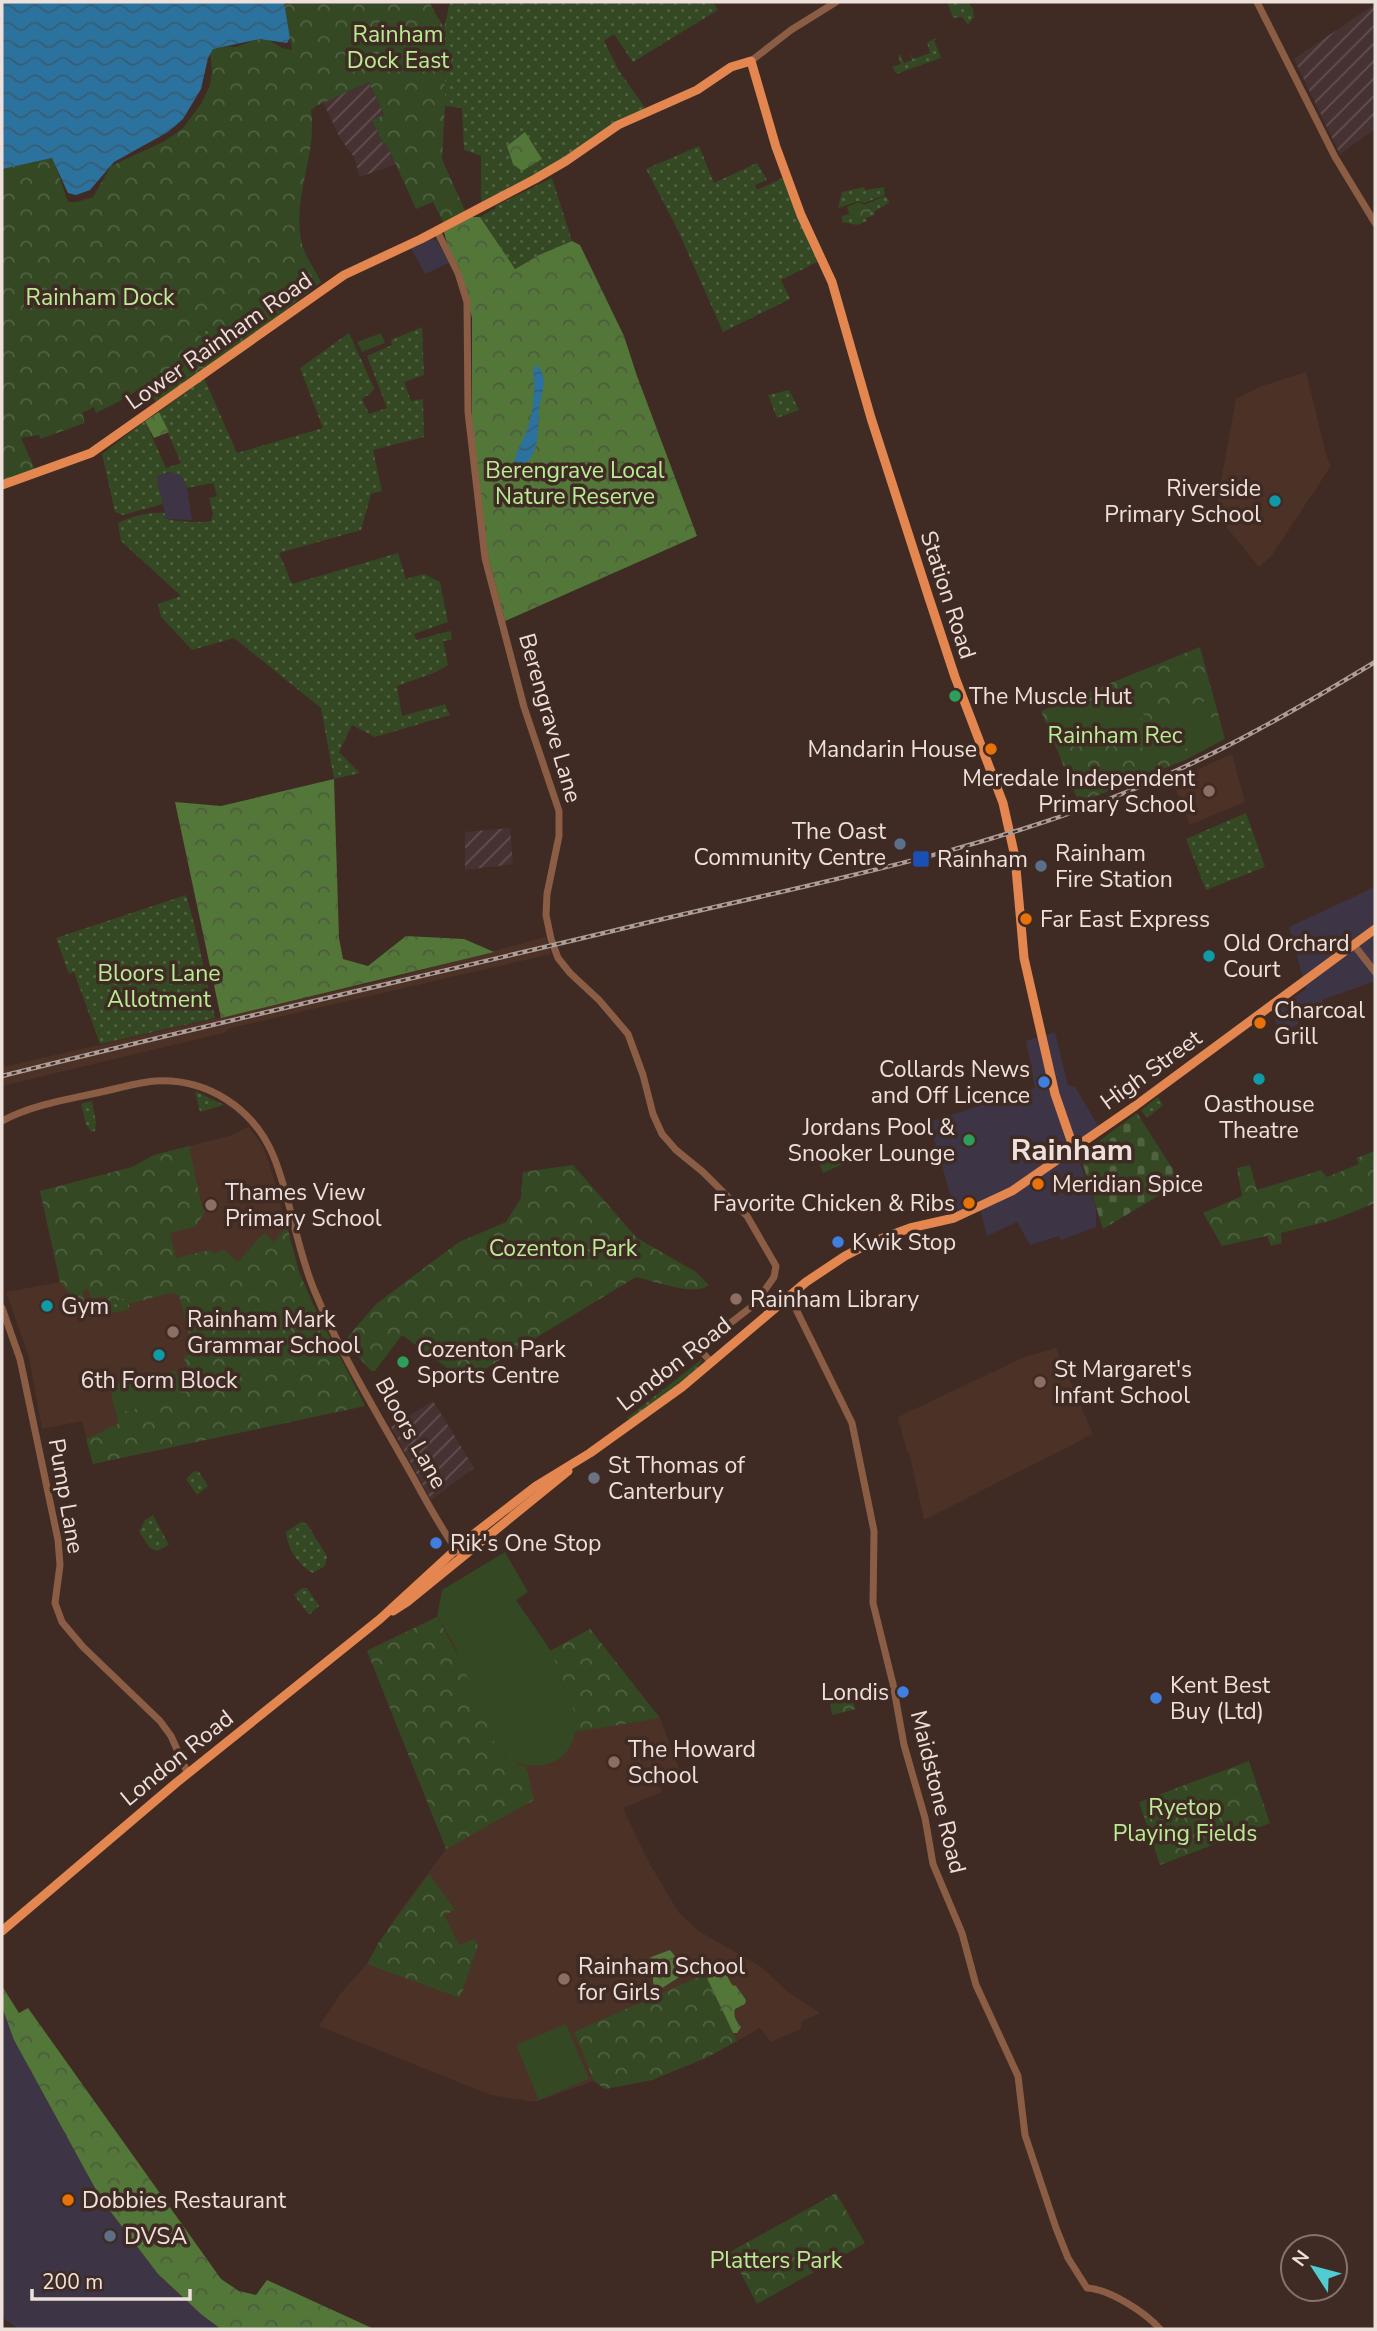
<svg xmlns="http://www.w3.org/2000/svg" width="1377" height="2331" font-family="'Nunito Sans',sans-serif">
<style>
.commercial{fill:#3d3445}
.industrial{fill:url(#industrial-furrows)}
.built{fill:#4c3127}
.grass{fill:url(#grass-dots)}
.forest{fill:url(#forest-crowns)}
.cemetery{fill:url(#cemetery-stones)}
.park{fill:url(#park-crowns)}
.pitch{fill:#334823}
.water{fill:url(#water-waves)}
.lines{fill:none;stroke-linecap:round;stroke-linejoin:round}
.minor{stroke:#8b5d44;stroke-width:7}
.major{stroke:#e38650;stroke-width:9}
.rail-casing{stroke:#ad9d97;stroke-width:4.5}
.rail{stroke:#3f2b23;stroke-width:2;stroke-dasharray:5;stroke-linecap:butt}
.culture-dot{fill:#0f9aa8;stroke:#3f2b23;stroke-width:2.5}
.leisure-dot{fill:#2e9e5b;stroke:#3f2b23;stroke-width:2.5}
.food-dot{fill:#e8710a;stroke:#3f2b23;stroke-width:2.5}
.education-dot{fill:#8d6e63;stroke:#3f2b23;stroke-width:2.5}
.service-dot{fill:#5c6f8a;stroke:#3f2b23;stroke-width:2.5}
.transit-dot{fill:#1a4fb4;stroke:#3f2b23;stroke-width:2.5}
.shop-dot{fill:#3f7fe0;stroke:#3f2b23;stroke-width:2.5}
.worship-dot{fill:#6b7280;stroke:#3f2b23;stroke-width:2.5}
.labels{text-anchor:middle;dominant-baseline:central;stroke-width:7;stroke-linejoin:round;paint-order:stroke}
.park-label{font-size:23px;fill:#b9ed95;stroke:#3f2b23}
.street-label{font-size:23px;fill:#eee0db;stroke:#3f2b23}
.poi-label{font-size:23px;fill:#eee0db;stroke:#3f2b23;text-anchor:start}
.district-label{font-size:30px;font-weight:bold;fill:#eee0db;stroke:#3f2b23}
</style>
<defs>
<pattern id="industrial-furrows" width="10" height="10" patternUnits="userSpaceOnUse" patternTransform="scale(1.75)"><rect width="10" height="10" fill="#473233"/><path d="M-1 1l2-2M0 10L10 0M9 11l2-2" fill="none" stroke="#624f50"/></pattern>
<pattern id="grass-dots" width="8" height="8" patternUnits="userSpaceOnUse" patternTransform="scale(1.75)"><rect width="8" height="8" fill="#334823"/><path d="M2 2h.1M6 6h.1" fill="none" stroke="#516242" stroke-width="1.8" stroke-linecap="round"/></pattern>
<pattern id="forest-crowns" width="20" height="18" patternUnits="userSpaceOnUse" patternTransform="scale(1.75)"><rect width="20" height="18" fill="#537639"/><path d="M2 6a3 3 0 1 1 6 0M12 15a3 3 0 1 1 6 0" fill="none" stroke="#4d5c3e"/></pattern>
<pattern id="cemetery-stones" width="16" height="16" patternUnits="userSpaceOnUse" patternTransform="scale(1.75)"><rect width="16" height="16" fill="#334823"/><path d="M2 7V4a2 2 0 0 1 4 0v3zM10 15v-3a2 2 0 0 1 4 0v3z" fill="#516242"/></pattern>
<pattern id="park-crowns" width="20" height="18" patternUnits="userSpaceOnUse" patternTransform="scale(1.75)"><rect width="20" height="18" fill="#334823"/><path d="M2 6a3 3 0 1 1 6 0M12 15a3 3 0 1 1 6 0" fill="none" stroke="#516242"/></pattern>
<pattern id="water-waves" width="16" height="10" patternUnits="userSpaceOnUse" patternTransform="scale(1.75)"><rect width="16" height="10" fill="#2b739e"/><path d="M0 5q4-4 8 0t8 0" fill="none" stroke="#385d75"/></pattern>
</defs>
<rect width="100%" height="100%" fill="#3f2b23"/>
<g class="commercial">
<path d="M431 238 437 241 449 263 425 274 411 248Z"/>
<path d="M171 472 181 475 187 488 192 520 164 519 165 513 156 477Z"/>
<path d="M1375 887V981L1322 1000 1324 1014 1301 1021 1281 1037 1273 1013 1306 989 1289 927Z"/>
<path d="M1055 1032 1068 1085 1075 1087 1099 1127 1074 1146 1096 1208V1227L1061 1240 1059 1236 1030 1245 1017 1222 987 1236 980 1209 956 1214 929 1122 1035 1088 1026 1041Z"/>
<path d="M2 2007 16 2043 101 2199 158 2274 202 2315 221 2329H18L2 2317Z"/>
</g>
<g class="industrial">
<path d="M1375 4V129L1340 154 1294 59Z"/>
<path d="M369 82 384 115 372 120 383 144 386 142 395 164 360 177 354 157 340 138 323 102Z"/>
<path d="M510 828 513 864 465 870V832Z"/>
<path d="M433 1401 474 1468 431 1500 391 1427Z"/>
</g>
<g class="built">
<path d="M1306 372 1327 458 1331 466 1272 555 1259 567 1215 513 1236 399 1259 387Z"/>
<path d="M1232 754 1245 802 1190 825 1172 781Z"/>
<path d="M545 937 551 954 231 1028 223 1033 2 1086V1067L385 980Z"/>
<path d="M249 1127 262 1145 269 1162 299 1272 314 1307 365 1406 93 1464 82 1421 42 1429 29 1357 6 1292 60 1282 40 1191 132 1167 154 1155 229 1136Z"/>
<path d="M1056 1348 1093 1434 924 1520 909 1452 907 1453 898 1417 1022 1358Z"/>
<path d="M437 1617 536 1766 556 1760 574 1712 550 1651 590 1629 660 1718 680 1771 657 1780 662 1792 623 1808 648 1861 679 1913 700 1932 760 1966 788 1992 820 2013 802 2021 801 2029 771 2042 760 2028 706 2058 652 2080 605 2089 594 2081 535 2102 490 2095 319 2026 341 1993 367 1964 379 1942 400 1911 446 1849 367 1650Z"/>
</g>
<g class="grass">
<path d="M450 2H713L718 10 633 62 614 34 604 41 619 71 646 109 620 119 561 159 481 204V156L464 150 462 108 445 106 444 28Z"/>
<path d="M947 2H966L973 8 974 17 968 25 962 17 953 18Z"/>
<path d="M940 37 934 40 941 58 896 74 893 67 901 64 898 55 900 54 904 63 912 60 909 51 913 59 930 53 927 42Z"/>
<path d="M699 146 714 183 757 163 767 180 755 185 757 190 785 177 819 261 781 280 790 299 723 332 677 228 646 169Z"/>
<path d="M552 178 572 241 539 255 514 269 480 217 496 208 495 206Z"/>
<path d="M864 187 865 190 884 187 885 195 864 203 859 201 839 208 838 207 842 192Z"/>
<path d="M885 196 890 202 874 212 875 215 866 218 867 221 857 225 842 222V216L849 214 850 216 868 213 873 209 864 205Z"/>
<path d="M211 325 231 353 216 362 198 334Z"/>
<path d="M422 327 424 375 404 382 411 401 423 399 424 437 373 450 382 491 371 494 361 530 279 553 292 584 398 553 406 579 424 574 440 582 448 622 414 634 416 640 450 631 452 640 443 641 448 665 436 672 397 686 402 716 445 704 450 715 375 737 352 725 339 752 360 773 334 779 321 708 234 638 192 650 161 617 158 604 181 596 121 541 118 523C132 516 149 512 165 513L164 518C176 522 199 523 211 521L213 514 209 498 217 496 213 483 187 488 181 475 168 472 156 477 163 504 123 515 115 512 102 454 145 421 166 468 181 463 159 412 204 378 237 453 323 428 300 368 349 333 374 388 371 393 362 399 369 414 387 408 367 356 392 345 391 340Z"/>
<path d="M789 390 799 410 777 418 768 395Z"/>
<path d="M1246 813 1265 867 1206 890 1186 839Z"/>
<path d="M186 895 195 927 215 1018 100 1044 74 972 69 974 56 938Z"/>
<path d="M195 1091 224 1105 200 1112Z"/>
<path d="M1158 1097 1163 1105 1147 1118 1141 1110Z"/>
<path d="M92 1101 96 1123 95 1131 91 1132 86 1124 81 1104Z"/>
<path d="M127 1298 130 1309 112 1313 110 1302Z"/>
<path d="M702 1359C695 1381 648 1406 629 1420L627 1418Z"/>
<path d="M194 1471 199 1472 208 1486 197 1495 186 1479Z"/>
<path d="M153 1515 169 1545 157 1551 150 1548 139 1532 145 1520Z"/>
<path d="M301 1522 307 1524 327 1556 325 1566 313 1573C300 1568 286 1546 286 1532Z"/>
<path d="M302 1588H307L319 1606 309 1615 294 1595Z"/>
</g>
<g class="forest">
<path d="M525 132 542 159 522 171 513 164 507 146Z"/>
<path d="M472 217H480L515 269 539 255 572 241 580 245 624 336 637 376 697 536 505 621 485 545 472 434V318L459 267 449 251 444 232Z"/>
<path d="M159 412 169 432 154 438 145 421Z"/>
<path d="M334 779 339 938 343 959 368 966 406 936 464 939 494 952 221 1018 175 802 221 806Z"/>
<path d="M670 1950 684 1967V1974L659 1990 654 1989 652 1971 647 1962 651 1957Z"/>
<path d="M719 1971 726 1974 732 1985 736 1986 746 2000 745 2004 735 2009C733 2016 736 2021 741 2027L737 2033H731L706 1980 710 1975Z"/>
<path d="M2 1986 19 2013 28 2008 221 2279 239 2291 256 2295 267 2280 374 2329H221L202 2315 158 2274 101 2199 14 2040 2 2007Z"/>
</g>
<path class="cemetery" d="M1137 1113 1181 1182 1103 1229 1080 1155Z"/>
<g class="park">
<path d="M284 2H429L444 28 445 106 442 159 466 213 444 224 433 202 416 209 386 143 383 144 372 120 384 115 369 82 316 106 311 110C318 154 291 198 302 244 305 256 315 270 321 282L231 353 211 325 199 333 216 362 156 403 147 383 126 398 96 413 94 407 82 413 85 423 40 439 39 435 21 438 36 471 2 484V167L53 158 68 202H77L93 197 111 166 165 141 183 128 201 104 210 85 212 71 210 51 216 46 236 47 261 38 269 40 282 48 292 50Z"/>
<path d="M859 202 874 210 868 213V215L857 220 850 216 847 207Z"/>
<path d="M1200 647 1225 739 1185 760 1079 803 1041 711Z"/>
<path d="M189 1146 201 1203 205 1212 195 1227 170 1233 176 1258 210 1250 215 1254 223 1249 238 1262 264 1233 274 1242 287 1226 299 1272 314 1306 365 1406 93 1464 86 1439 118 1424 116 1413 182 1398 178 1377 188 1374 184 1356 194 1353 179 1295 170 1293 129 1304 127 1298 107 1303 105 1296 91 1299 88 1289 82 1291 86 1308 70 1311 68 1291 60 1282 40 1191 132 1167 154 1155Z"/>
<path d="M837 1146 847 1162 823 1173 818 1161Z"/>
<path d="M1375 1151V1203L1333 1220 1281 1233 1282 1243 1271 1246 1267 1236 1222 1246 1203 1213 1242 1196 1237 1168 1250 1165 1257 1190 1321 1170 1327 1177 1359 1164 1356 1158Z"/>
<path d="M573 1165 637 1238 696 1272 709 1285C694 1297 655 1281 636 1277L465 1381 402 1335 375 1371H371L344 1341 376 1304 459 1242 506 1222 521 1198 523 1172Z"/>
<path d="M437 1617 518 1764 526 1766 534 1800 446 1849 367 1651Z"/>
<path d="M590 1629 660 1718 575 1732 574 1712 550 1651Z"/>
<path d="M846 1686 856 1709 832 1715 828 1694Z"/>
<path d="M1249 1761 1270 1823 1160 1865 1139 1802Z"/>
<path d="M429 1874 455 1910 444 1915 459 1945 474 1939 478 1946 460 1998 367 1964 379 1942Z"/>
<path d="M705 1974 737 2041 706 2058 652 2080 605 2089 594 2081 574 2032Z"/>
<path d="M836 2193 865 2243 757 2304 730 2252Z"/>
</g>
<g class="pitch">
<path d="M381 333 385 343 362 352 357 342Z"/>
<path d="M1129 684 1145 717 1077 747 1062 713Z"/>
<path d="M1205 701 1218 734 1148 765 1135 729Z"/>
<path d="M176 1370 182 1398 116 1413 109 1385Z"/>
<path d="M505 1552 528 1592 516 1600C527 1617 540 1633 550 1650 557 1663 561 1678 566 1691 569 1699 574 1708 575 1717 582 1765 526 1784 495 1744L453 1642 437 1617 442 1590Z"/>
<path d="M566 2024 589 2079 539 2100 516 2045Z"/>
</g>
<g class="water">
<path d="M2 2H284L290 38 287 43 260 39 213 49 208 58 201 89 183 119 168 132 114 162 90 190 76 195 68 193 52 158 2 169Z"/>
<path d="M536 365C551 377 540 395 539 411 538 430 540 464 515 467 513 454 523 442 527 430 534 411 535 390 533 370Z"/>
</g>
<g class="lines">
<g class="minor">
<path d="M1257 2 1335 157 1375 223"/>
<path d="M751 61 791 30 836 2"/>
<path d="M437 231 458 273 467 302 468 412 485 558 524 707 559 811V836L547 894 546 915 551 939 558 958 570 973 599 1000 628 1034 643 1075 653 1114 662 1134 676 1150 703 1172 747 1216 776 1266 774 1277 755 1304 702 1345V1352L711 1362"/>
<path d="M1354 945 1375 972"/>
<path d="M2 1121C35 1103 77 1098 114 1089 127 1086 141 1082 155 1081 207 1078 253 1108 273 1155 291 1198 296 1248 315 1292 338 1348 371 1403 401 1456 420 1488 436 1522 458 1552"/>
<path d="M789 1295 852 1423 874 1531 873 1603 893 1684 904 1745 925 1818 933 1864 962 1933 976 1985 1018 2076 1025 2135 1056 2228 1068 2258 1087 2288C1109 2289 1145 2312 1160 2329"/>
<path d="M2 1308 20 1359 58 1540 60 1565 55 1603 62 1622 83 1647 160 1721 171 1736 188 1774"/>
</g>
<g class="major">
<path d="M2 485 91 453 344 275 421 239 535 179 566 161 618 125 697 90 731 67 751 61 776 147 801 215 832 282 871 418 929 598 955 677 1003 803 1015 857 1024 958 1055 1094 1074 1149"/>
<path d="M393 1611 407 1602 568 1471"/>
<path d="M2 1931 176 1783 380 1619 465 1541 536 1486 590 1453 682 1387 806 1282 845 1256 872 1242 910 1228 954 1218 1012 1191 1135 1106 1375 929"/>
</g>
<defs>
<path id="rail" d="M2 1076C217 1022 434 974 650 922 815 883 982 852 1139 787 1221 753 1299 708 1375 662"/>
</defs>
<use href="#rail" class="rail-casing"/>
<use href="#rail" class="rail"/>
</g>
<g class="culture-dot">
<circle cx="1275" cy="501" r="7"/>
<circle cx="1209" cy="956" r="7"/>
<circle cx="1259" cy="1079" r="7"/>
<circle cx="47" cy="1306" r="7"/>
<circle cx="159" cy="1355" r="7"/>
</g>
<g class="leisure-dot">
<circle cx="955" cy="696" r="7"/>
<circle cx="969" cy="1140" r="7"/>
<circle cx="403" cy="1362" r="7"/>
</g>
<g class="food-dot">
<circle cx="991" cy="749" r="7"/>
<circle cx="1026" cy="919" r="7"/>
<circle cx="1260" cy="1023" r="7"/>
<circle cx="1038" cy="1184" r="7"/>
<circle cx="969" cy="1203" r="7"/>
<circle cx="68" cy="2200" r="7"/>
</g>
<g class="education-dot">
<circle cx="1209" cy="791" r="7"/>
<circle cx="211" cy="1205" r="7"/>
<circle cx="736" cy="1299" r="7"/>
<circle cx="173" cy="1332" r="7"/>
<circle cx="1040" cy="1382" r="7"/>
<circle cx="614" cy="1762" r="7"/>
<circle cx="564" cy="1979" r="7"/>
</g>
<g class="service-dot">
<circle cx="900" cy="844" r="7"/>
<circle cx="1041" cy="866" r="7"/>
<circle cx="110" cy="2236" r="7"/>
</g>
<rect class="transit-dot" x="912" y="850" width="18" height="18" rx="3.5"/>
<g class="shop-dot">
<circle cx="1044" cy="1082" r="7"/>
<circle cx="838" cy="1242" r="7"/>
<circle cx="436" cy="1543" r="7"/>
<circle cx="903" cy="1692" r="7"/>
<circle cx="1156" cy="1698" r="7"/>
</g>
<circle class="worship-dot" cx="594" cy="1478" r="7"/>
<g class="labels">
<g class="park-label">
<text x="398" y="34">Rainham<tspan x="398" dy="26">Dock East</tspan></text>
<text x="100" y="297">Rainham Dock</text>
<text x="575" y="470">Berengrave Local<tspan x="575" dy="26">Nature Reserve</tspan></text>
<text x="1115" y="735">Rainham Rec</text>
<text x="159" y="973">Bloors Lane<tspan x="159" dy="26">Allotment</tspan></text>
<text x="563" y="1248">Cozenton Park</text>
<text x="1185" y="1807">Ryetop<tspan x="1185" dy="26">Playing Fields</tspan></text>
<text x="776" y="2260">Platters Park</text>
</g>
<g class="street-label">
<text transform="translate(219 341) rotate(-35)">Lower Rainham Road</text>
<text transform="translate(948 595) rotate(72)">Station Road</text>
<text transform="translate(550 718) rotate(74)">Berengrave Lane</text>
<text transform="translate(1151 1070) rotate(-36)">High Street</text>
<text transform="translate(674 1364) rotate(-38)">London Road</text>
<text transform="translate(411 1433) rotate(61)">Bloors Lane</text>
<text transform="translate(66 1496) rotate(80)">Pump Lane</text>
<text transform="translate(177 1758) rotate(-39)">London Road</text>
<text transform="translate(938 1792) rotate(76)">Maidstone Road</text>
</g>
<g class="poi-label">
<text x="1261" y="488" text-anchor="end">Riverside<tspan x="1261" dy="26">Primary School</tspan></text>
<text x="969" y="696">The Muscle Hut</text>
<text x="977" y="749" text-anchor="end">Mandarin House</text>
<text x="1195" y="778" text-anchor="end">Meredale Independent<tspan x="1195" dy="26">Primary School</tspan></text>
<text x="886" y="831" text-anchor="end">The Oast<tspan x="886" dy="26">Community Centre</tspan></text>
<text x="1055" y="853">Rainham<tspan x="1055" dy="26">Fire Station</tspan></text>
<text x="937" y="859">Rainham</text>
<text x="1040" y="919">Far East Express</text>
<text x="1223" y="943">Old Orchard<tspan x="1223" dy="26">Court</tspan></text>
<text x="1274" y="1010">Charcoal<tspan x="1274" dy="26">Grill</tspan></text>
<text x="1030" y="1069" text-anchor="end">Collards News<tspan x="1030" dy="26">and Off Licence</tspan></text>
<text x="1259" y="1104" text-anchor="middle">Oasthouse<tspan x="1259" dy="26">Theatre</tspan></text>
<text x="955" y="1127" text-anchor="end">Jordans Pool &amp;<tspan x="955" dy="26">Snooker Lounge</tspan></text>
<text x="1052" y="1184">Meridian Spice</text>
<text x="225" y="1192">Thames View<tspan x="225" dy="26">Primary School</tspan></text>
<text x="955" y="1203" text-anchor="end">Favorite Chicken &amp; Ribs</text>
<text x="852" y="1242">Kwik Stop</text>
<text x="750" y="1299">Rainham Library</text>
<text x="61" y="1306">Gym</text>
<text x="187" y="1319">Rainham Mark<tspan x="187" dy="26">Grammar School</tspan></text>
<text x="417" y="1349">Cozenton Park<tspan x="417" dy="26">Sports Centre</tspan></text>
<text x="1054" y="1369">St Margaret's<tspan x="1054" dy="26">Infant School</tspan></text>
<text x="159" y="1380" text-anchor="middle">6th Form Block</text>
<text x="608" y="1465">St Thomas of<tspan x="608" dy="26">Canterbury</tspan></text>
<text x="450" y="1543">Rik's One Stop</text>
<text x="1170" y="1685">Kent Best<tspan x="1170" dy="26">Buy (Ltd)</tspan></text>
<text x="889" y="1692" text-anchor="end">Londis</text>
<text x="628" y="1749">The Howard<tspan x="628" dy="26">School</tspan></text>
<text x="578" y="1966">Rainham School<tspan x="578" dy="26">for Girls</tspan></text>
<text x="82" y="2200">Dobbies Restaurant</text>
<text x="124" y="2236">DVSA</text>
</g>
<g class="district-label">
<text x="1072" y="1150">Rainham</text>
</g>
</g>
<rect width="1377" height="2331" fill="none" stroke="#eee0db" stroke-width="7"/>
<g transform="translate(1314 2268) rotate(306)"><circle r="33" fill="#3f2b23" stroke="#85736d" stroke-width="2"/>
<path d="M0-5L12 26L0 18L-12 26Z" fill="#51ccd2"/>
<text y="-10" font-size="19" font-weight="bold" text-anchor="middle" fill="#eee0db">N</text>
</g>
<path d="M32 2289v10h158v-10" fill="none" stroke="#eee0db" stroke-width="3.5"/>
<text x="42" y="2289" font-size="21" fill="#eee0db" stroke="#3f2b23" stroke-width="5" paint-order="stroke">200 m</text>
</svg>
